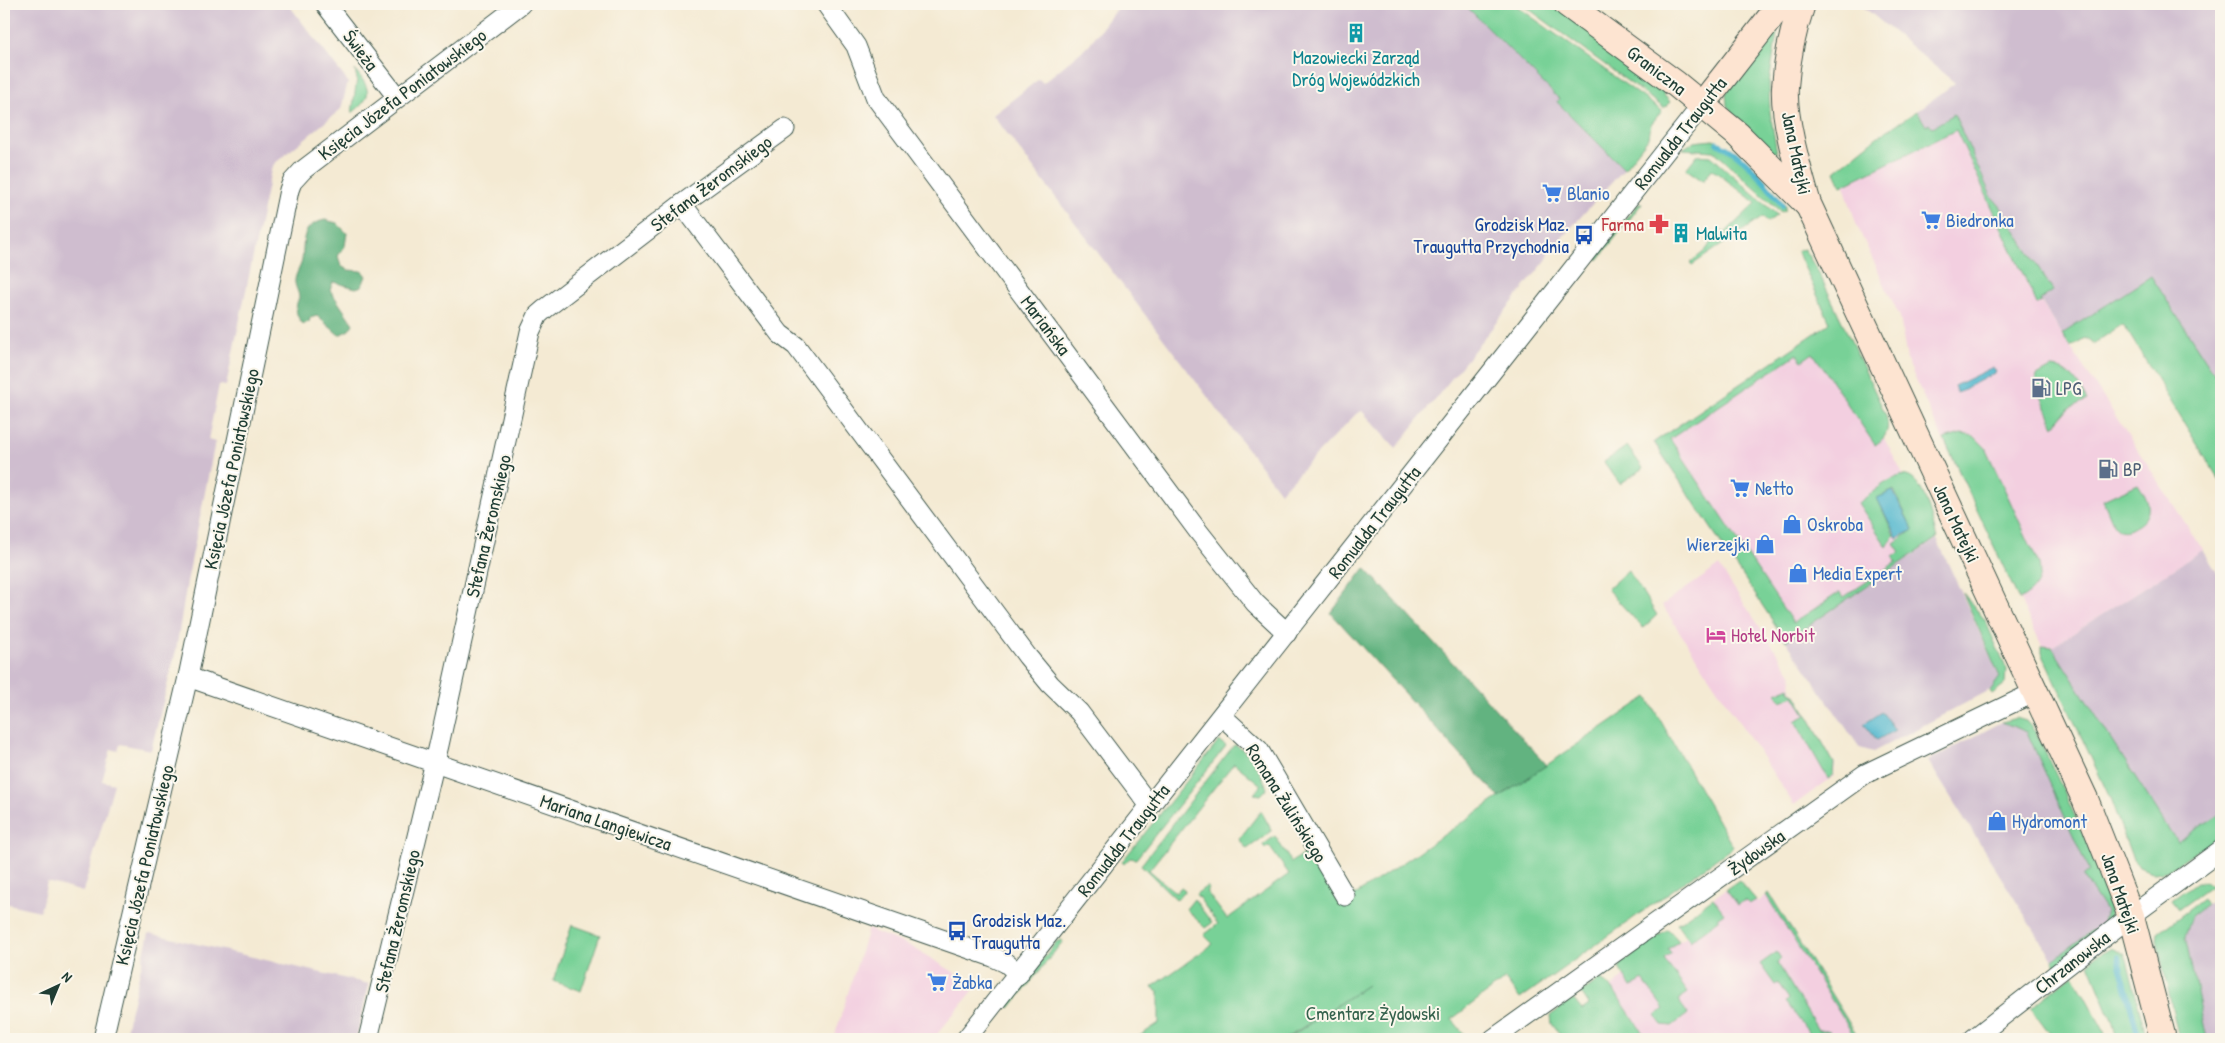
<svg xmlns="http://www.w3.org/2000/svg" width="2225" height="1043" font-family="'Patrick Hand',sans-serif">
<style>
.built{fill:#f3cfe0}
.industrial{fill:#cfbdcf}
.green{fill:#78d197;stroke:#4c8766}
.forest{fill:#62b380;stroke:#40785a}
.water{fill:#4fb6cd;stroke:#377a80}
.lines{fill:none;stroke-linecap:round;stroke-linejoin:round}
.stream{stroke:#4fb6cd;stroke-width:5.5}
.street-casing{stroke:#3f574c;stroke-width:21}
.secondary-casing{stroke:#3f574c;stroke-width:28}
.street{stroke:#fff;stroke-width:19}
.secondary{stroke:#fde4d1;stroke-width:26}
.labels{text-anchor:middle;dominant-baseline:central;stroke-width:4;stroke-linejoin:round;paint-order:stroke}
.street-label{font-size:19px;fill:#1f3d34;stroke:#fbf7ec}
.culture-label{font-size:19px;fill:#0d838f;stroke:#fbf7ec}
.shop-label{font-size:19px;fill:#366cbe;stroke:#fbf7ec;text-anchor:start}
.transit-label{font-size:19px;fill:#164399;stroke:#fbf7ec;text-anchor:end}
.health-label{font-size:19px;fill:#be3a42;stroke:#fbf7ec;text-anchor:end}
.service-label{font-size:19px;fill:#4e5e75;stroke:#fbf7ec;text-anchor:start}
.hotel-label{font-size:19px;fill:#b23c85;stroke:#fbf7ec;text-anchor:start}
.park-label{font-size:19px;fill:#35624d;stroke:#fbf7ec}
</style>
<rect width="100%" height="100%" fill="#fbf7ec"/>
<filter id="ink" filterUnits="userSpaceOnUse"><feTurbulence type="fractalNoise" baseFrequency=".02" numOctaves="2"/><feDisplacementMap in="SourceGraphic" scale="10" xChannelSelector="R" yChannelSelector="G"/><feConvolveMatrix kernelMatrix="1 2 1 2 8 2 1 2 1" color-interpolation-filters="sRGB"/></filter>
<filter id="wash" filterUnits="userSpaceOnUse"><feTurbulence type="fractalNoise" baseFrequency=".0096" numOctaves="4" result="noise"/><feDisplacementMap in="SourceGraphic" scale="20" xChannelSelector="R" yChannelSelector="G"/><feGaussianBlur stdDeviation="1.12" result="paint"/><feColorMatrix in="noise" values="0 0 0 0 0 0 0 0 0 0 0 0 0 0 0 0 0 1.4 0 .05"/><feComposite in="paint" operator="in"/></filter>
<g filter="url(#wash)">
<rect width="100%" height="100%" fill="#f4ead3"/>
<g class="built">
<path d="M1917 111 1926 126 1954 114 2041 302 2203 550 2052 647 2042 646 1931 414 1907 360 1900 317 1857 226 1840 173 1876 149 1877 137Z"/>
<path d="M1825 326 1937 539 1786 641 1653 442Z"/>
<path d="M1719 566 1792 675 1791 691 1796 694 1835 764 1834 776 1794 805 1662 605Z"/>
<path d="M1726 889 1738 905 1746 900 1749 904 1756 900 1758 902 1769 893 1859 1039H1632L1602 997 1623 977 1675 937 1679 941 1687 937 1723 912 1713 898Z"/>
<path d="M868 929 912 947 977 986 933 1039 834 1038Z"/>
</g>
<g class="industrial">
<path d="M4 4H288L348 82 341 109 274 164 271 170 226 386 219 385 208 440 215 442 187 582 176 650 151 750 120 744 118 751 111 749 102 781 114 784 83 892 47 882 40 911 4 903Z"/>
<path d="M1120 4H1464L1559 99 1557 102 1624 169 1549 252 1547 259 1396 448 1362 411 1356 414 1280 492 993 115 1039 79 1043 83 1088 46Z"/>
<path d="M1860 4H2221V384L2151 276 2062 334 2040 300 2053 291 2000 206 1991 196 1954 114 1933 128 1926 126 1917 111 1955 83Z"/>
<path d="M1937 539 2000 678 1992 689 1873 752 1860 748 1786 641Z"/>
<path d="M2203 550 2221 579V813L2177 842 2052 647Z"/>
<path d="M2002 722 2027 732 2089 871 2083 876 2106 911 2102 923 2053 960 1928 761Z"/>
<path d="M2221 895V1039H2206L2185 937 2192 916Z"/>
<path d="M149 933 369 984 356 1039H124Z"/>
</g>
<g class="green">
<path d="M1464 4H1514L1662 111 1651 124 1649 137 1624 169 1557 102 1559 99Z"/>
<path d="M1522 4H1554L1666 90 1663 94 1670 102 1664 108Z"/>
<path d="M1773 32 1777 34 1769 83 1770 112 1777 153 1774 155 1727 106 1726 93Z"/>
<path d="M355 70C371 89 373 97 352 113L357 79Z"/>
<path d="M1917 111 1926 126 1929 124 1933 127 1954 114 1991 196 2000 206 2053 291 2040 300 2041 302 2037 304 1956 130 1841 186 1835 171 1877 137Z"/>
<path d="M1713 140C1743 150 1766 180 1785 205V210L1781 212 1714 151 1682 149 1694 142Z"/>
<path d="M1697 155 1711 156 1777 215 1768 222 1763 217 1692 265 1690 263 1705 251 1721 230 1725 233 1756 203 1712 169 1703 181 1686 169Z"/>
<path d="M1639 203H1642L1598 260 1597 256Z"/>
<path d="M1804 249 1819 273 1885 413C1890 427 1888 437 1875 445L1813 353 1802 361 1797 354 1670 439 1793 623 1840 592 1844 597 1896 562 1893 557 1900 552 1894 543 1913 530 1894 490 1877 498 1894 535 1887 547 1858 503C1870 495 1883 482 1897 477 1923 466 1932 522 1937 538L1786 641 1654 442 1830 323 1797 251Z"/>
<path d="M2151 276 2221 384V483L2123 324 2093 344 2085 338 2070 347 2062 334Z"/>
<path d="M2051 368C2071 368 2079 386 2087 400L2068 409 2054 426 2035 382 2037 376Z"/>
<path d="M1961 434 1974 436 1985 447 2039 564C2043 581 2034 592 2019 600L1944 439Z"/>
<path d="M1627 446 1643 468 1620 484 1604 462Z"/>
<path d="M2138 484C2148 499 2155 513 2138 525 2131 529 2127 532 2119 530L2114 526 2103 500Z"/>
<path d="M1628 570 1657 615 1643 628 1607 589Z"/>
<path d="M1963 593 1985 620 2006 668 2005 684 1992 694 1990 691 2000 677Z"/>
<path d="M2042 646 2052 647 2177 842 2221 813V836L2167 871 2154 873 2139 867 2132 857 2110 798 2042 653Z"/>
<path d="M1790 687 1789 691 1796 695 1834 763 1833 775 1828 779 1795 721 1806 715 1794 696 1781 701 1776 693Z"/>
<path d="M1647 697 1733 847 1520 999 1505 979 1452 1019 1468 1039H1287L1367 985 1285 1039H1135L1159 1023V992L1152 987 1213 944 1204 935 1218 924 1196 894 1207 886 1209 889 1206 891 1227 919 1289 874 1269 846 1265 848 1263 845 1275 836 1291 862 1306 853 1315 866 1318 865 1341 904 1339 906Z"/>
<path d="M2016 718 2026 721 2037 734C2053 770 2114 891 2110 922L2057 968 2053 960 2103 923 2106 911 2083 876 2089 871 2027 732 2002 722Z"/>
<path d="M1219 741 1226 746 1136 859 1130 858 1124 864 1122 862 1124 859Z"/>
<path d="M1234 745C1245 745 1265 778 1267 789L1261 795 1254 794 1261 785 1234 763 1149 870 1176 893 1181 887 1185 890 1177 900 1141 865Z"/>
<path d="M1261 811 1272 831 1247 849 1239 839Z"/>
<path d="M1739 880 1756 900 1749 904 1745 900 1738 905 1726 889Z"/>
<path d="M2196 882H2205L2211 886 2179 909 2172 900Z"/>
<path d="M1769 893 1859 1039H1856L1766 895Z"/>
<path d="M1713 898 1724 913 1717 918 1719 920 1690 941 1677 924Z"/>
<path d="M1194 899 1212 923 1205 928 1186 909Z"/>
<path d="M2203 899 2207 905 2192 916 2185 937 2207 1039H2179L2157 940 2158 933Z"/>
<path d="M572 925 600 935 581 991 553 981Z"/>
<path d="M1668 929 1679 941 1668 949 1671 954 1664 959 1688 993 1678 1000 1688 1014 1672 1026 1662 1025 1655 1016 1664 1009 1643 980 1631 987 1619 968 1622 963Z"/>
<path d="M1061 940 1063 941 1010 1008 1007 1005 1056 942Z"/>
<path d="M2111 948 2124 954 2127 960 2147 1039H2117L2112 1020 2089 964 2094 957Z"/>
<path d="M1777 952 1781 959 1777 962 1818 1030 1829 1031 1834 1039H1818L1815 1035 1812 1037 1786 1002 1789 999 1778 983 1775 985 1760 964Z"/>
<path d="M2073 974 2104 1031 2106 1039H2054L2031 1008Z"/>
<path d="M1600 979 1613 989 1647 1039H1563L1552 1024 1551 1015 1573 999 1582 1010 1589 1005 1581 993Z"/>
</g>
<g class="forest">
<path d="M325 220 337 223 347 233 345 246 338 256 341 266 348 270 362 271 366 276 362 286 356 288 333 282 330 290 353 324 349 330 339 335 317 316 310 318 309 322 303 324C296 317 294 307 299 298 299 292 295 287 295 283 294 275 301 267 302 260 305 240 299 226 325 220Z"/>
<path d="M1365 568 1547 765 1499 797 1331 613Z"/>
</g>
<g class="water">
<path d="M1993 367 1996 372 1957 393 1954 386Z"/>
<path d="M1893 491 1913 530 1897 538 1877 498Z"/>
<path d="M1882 712 1895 730 1877 740 1864 724Z"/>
</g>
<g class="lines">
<g class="stream">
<path d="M1717 143C1744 154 1765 182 1782 205"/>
<path d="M2118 957 2139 1039"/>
</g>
</g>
</g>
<g filter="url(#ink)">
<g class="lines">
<defs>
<g id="street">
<path d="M325 4 397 97"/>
<path d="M826 4 856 46 876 98 1198 531 1255 603 1287 633"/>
<path d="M682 204 780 334 796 346 1027 656 1050 684 1079 712 1150 806"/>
<path d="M188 677 993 957 1006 963 1019 974"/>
<path d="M1222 716 1259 750 1345 896"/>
<path d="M103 1039 188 677 289 190 292 182 303 170 521 4"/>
<path d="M368 1039 439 745 530 332 538 315 545 309 682 204 785 129"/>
<path d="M966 1039 1702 105"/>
<path d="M1493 1039 1865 774 2035 692"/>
<path d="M1973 1039 2131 916 2221 850"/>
</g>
<g id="secondary">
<path d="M1567 4 1676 84 1737 134 1807 204"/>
<path d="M1802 4C1793 30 1787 58 1785 87 1783 119 1799 172 1808 204L2085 799 2131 916 2163 1039"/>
<path d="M1702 105 1781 4"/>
</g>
</defs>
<use href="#street" class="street-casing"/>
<use href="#secondary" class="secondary-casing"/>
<use href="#street" class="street"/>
<use href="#secondary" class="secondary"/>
</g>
</g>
<defs>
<symbol id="building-bare" viewBox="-9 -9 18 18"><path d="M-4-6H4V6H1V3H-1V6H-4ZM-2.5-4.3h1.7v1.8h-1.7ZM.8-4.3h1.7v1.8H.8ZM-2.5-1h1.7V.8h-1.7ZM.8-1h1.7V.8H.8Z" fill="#0f9aa8" stroke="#fbf7ec" stroke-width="2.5" paint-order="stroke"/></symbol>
<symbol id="supermarket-bare" viewBox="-9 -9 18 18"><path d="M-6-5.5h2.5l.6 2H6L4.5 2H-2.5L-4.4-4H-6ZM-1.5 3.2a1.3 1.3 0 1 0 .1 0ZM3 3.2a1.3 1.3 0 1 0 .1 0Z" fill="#3f7fe0" stroke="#fbf7ec" stroke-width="2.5" paint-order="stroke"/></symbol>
<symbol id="pharmacy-bare" viewBox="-9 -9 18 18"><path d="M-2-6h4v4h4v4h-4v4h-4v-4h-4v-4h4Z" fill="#e0444e" stroke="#fbf7ec" stroke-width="2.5" paint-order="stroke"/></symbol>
<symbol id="bus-bare" viewBox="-9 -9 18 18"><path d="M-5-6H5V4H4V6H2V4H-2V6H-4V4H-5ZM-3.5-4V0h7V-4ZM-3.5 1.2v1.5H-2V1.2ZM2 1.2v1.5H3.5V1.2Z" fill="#1a4fb4" stroke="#fbf7ec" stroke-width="2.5" paint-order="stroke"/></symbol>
<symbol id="fuel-bare" viewBox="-9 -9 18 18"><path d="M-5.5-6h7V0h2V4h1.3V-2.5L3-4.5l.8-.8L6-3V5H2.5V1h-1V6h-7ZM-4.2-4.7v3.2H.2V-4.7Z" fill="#5c6f8a" stroke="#fbf7ec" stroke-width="2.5" paint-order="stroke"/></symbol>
<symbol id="shop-bare" viewBox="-9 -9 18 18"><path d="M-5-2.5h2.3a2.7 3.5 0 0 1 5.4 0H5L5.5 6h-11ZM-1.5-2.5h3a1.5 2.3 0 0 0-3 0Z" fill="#3f7fe0" stroke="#fbf7ec" stroke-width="2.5" paint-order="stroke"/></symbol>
<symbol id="hotel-bare" viewBox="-9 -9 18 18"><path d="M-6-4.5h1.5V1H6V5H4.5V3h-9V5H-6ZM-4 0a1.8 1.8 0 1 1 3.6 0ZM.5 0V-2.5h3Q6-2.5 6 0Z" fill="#d1479c" stroke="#fbf7ec" stroke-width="2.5" paint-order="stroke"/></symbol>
</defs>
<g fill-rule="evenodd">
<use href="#building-bare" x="1342" y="19" width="28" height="28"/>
<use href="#supermarket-bare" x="1538" y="179" width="28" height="28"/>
<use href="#supermarket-bare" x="1917" y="206" width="28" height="28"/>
<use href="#pharmacy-bare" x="1645" y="210" width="28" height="28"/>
<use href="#building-bare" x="1667" y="219" width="28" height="28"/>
<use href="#bus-bare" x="1570" y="221" width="28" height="28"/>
<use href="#fuel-bare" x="2027" y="374" width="28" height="28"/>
<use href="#fuel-bare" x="2094" y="455" width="28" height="28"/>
<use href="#supermarket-bare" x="1726" y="474" width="28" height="28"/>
<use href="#shop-bare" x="1778" y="510" width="28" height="28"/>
<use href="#shop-bare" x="1751" y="530" width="28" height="28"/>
<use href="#shop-bare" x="1784" y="559" width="28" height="28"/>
<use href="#hotel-bare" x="1702" y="621" width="28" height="28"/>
<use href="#shop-bare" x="1983" y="807" width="28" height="28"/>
<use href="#bus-bare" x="943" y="917" width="28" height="28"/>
<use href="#supermarket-bare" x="923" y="968" width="28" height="28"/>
</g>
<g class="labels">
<g class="street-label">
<text transform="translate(361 50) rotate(53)">Świeża</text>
<text transform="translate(1657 70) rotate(37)">Graniczna</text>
<text transform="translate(402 94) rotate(-37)">Księcia Józefa Poniatowskiego</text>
<text transform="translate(1680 133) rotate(-52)">Romualda Traugutta</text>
<text transform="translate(1797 153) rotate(78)">Jana Matejki</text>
<text transform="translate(711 183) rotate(-37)">Stefana Żeromskiego</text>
<text transform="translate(1046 325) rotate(53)">Mariańska</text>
<text transform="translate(231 469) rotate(-78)">Księcia Józefa Poniatowskiego</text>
<text transform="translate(1374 522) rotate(-52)">Romualda Traugutta</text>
<text transform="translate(1957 523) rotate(65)">Jana Matejki</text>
<text transform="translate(488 526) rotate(-77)">Stefana Żeromskiego</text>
<text transform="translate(1287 803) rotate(58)">Romana Żulińskiego</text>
<text transform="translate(606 822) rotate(19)">Mariana Langiewicza</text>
<text transform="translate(1123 840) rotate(-52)">Romualda Traugutta</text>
<text transform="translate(1756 852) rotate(-35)">Żydowska</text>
<text transform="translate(144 865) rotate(-77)">Księcia Józefa Poniatowskiego</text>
<text transform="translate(2121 893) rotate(71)">Jana Matejki</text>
<text transform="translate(397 921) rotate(-77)">Stefana Żeromskiego</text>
<text transform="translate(2072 962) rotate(-38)">Chrzanowska</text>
</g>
<g class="culture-label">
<text x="1356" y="57">Mazowiecki Zarząd<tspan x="1356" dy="22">Dróg Wojewódzkich</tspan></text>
<text x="1696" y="233" text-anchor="start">Malwita</text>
</g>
<g class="shop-label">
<text x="1567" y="193">Blanio</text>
<text x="1946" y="220">Biedronka</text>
<text x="1755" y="488">Netto</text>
<text x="1807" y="524">Oskroba</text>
<text x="1750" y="544" text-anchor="end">Wierzejki</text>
<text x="1813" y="573">Media Expert</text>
<text x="2012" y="821">Hydromont</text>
<text x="952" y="982">Żabka</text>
</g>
<g class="transit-label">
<text x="1569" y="224">Grodzisk Maz.<tspan x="1569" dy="22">Traugutta Przychodnia</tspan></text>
<text x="972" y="920" text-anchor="start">Grodzisk Maz.<tspan x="972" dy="22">Traugutta</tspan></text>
</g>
<g class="health-label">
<text x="1644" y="224">Farma</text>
</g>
<g class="service-label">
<text x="2056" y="388">LPG</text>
<text x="2123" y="469">BP</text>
</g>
<g class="hotel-label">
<text x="1731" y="635">Hotel Norbit</text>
</g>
<g class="park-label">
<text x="1373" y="1013">Cmentarz Żydowski</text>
</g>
</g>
<rect width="2225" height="1043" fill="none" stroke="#fbf7ec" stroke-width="20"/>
<g transform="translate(58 986) rotate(44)" stroke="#fbf7ec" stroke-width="4" paint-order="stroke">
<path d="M0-4L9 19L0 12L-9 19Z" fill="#1f3d34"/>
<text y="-8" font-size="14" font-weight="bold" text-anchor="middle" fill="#1f3d34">N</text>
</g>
</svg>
